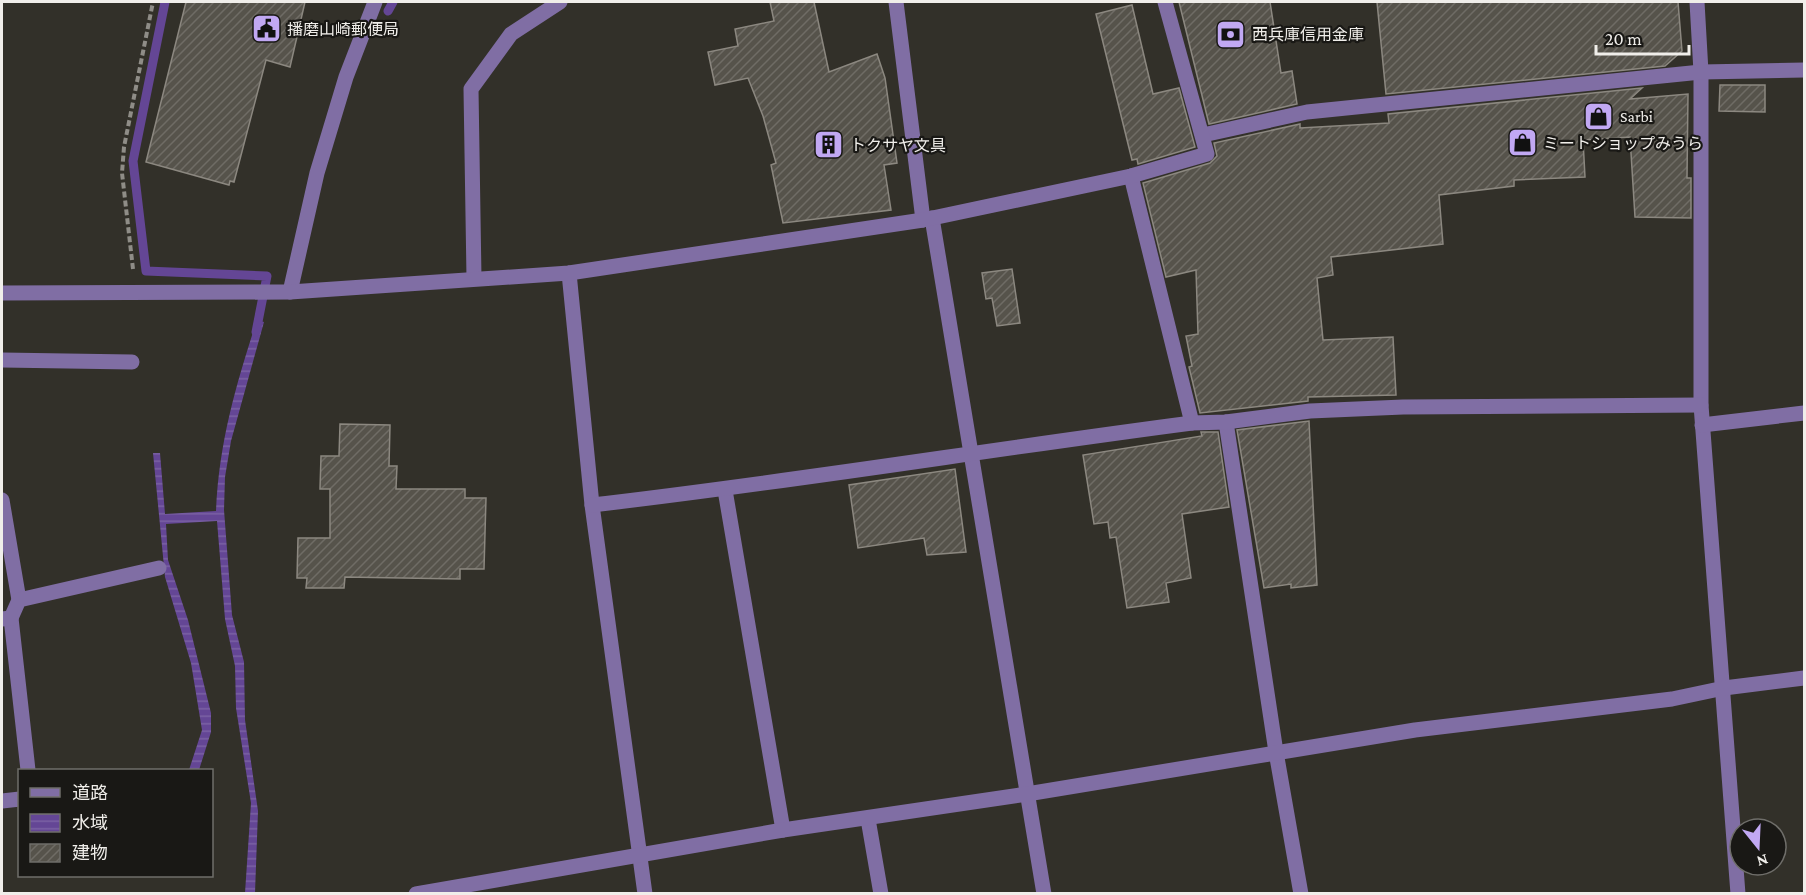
<svg xmlns="http://www.w3.org/2000/svg" width="1806" height="895" font-family="'Crimson Pro','Noto Sans JP',serif">
<style>
.water{fill:url(#water-rules)}
.lines{fill:none;stroke-linecap:round;stroke-linejoin:round}
.stream{stroke:#644695;stroke-width:9}
.building{fill:url(#building-hatch);stroke:#8c8880;stroke-width:1.5}
.path{stroke:#8f8d87;stroke-width:4;stroke-dasharray:6 3;stroke-linecap:butt}
.minor{stroke:#806ea4;stroke-width:15}
.labels{text-anchor:middle;dominant-baseline:central;stroke-width:4.5;stroke-linejoin:round;paint-order:stroke}
.poi-label{font-size:16px;fill:#f0eeea;stroke:#191815;text-anchor:start}
</style>
<defs>
<pattern id="water-rules" width="6" height="5" patternUnits="userSpaceOnUse" patternTransform="scale(1.5)"><rect width="6" height="5" fill="#644695"/><path d="M0 2.5h6" fill="none" stroke="#7a61a4"/></pattern>
<pattern id="building-hatch" width="6" height="6" patternUnits="userSpaceOnUse" patternTransform="scale(1.5)"><rect width="6" height="6" fill="#56534b"/><path d="M-1 1l2-2M0 6l6-6M5 7l2-2" fill="none" stroke="#6f6c65"/></pattern>
</defs>
<rect width="100%" height="100%" fill="#323029"/>
<path class="water" d="M257 320 264 322 231 441 225 477 224 510 232 615 244 662 245 720 258 811 255 893H245L251 803 236 708 235 666 225 619 217 521 166 524 168 560 188 620 211 713V732L199 770H189L202 730 191 663 165 577 153 453H160L165 514 216 511C219 442 236 385 257 320Z"/>
<g class="lines">
<g class="stream">
<path d="M165 2 133 161 146 271 267 276 256 332"/>
<path d="M388 11 393 2"/>
</g>
</g>
<g class="building">
<path d="M186 2H305L290 67 266 60 234 182 230 181 229 185 146 162Z"/>
<path d="M770 2H814L829 72 877 54 885 78 897 163 884 165 891 210 783 223 771 165 776 163 763 116 748 78 715 85 708 52 738 46 735 29 774 21Z"/>
<path d="M1179 2H1270L1281 73 1292 71 1297 104 1209 124Z"/>
<path d="M1377 2H1678L1682 51 1665 66 1386 94Z"/>
<path d="M1132 5 1153 94 1179 88 1195 147 1138 164 1137 159 1132 160 1096 14Z"/>
<path d="M1720 85H1765V112L1719 111Z"/>
<path d="M1642 88 1630 99 1688 94 1687 178H1691V218L1635 217 1630 137 1583 140 1585 177 1514 180V186L1439 195 1443 244 1331 257 1333 275 1317 278 1323 340 1393 337 1396 395 1308 397V401L1200 413 1189 367 1192 366 1186 336 1198 334 1196 270 1166 277 1143 183 1210 163 1217 156 1214 143 1300 124V128L1389 123 1388 114Z"/>
<path d="M1012 269 1020 323 997 326 992 298 986 299 982 273Z"/>
<path d="M1309 421 1317 585 1291 588V584L1264 588 1237 430Z"/>
<path d="M340 424 390 425 389 466H397L396 489H465V498H486L484 569H460V579L345 577 344 588H306L307 578H297L298 538H330V489H320L321 456H339Z"/>
<path d="M1201 432H1218L1229 507 1182 514 1191 578 1166 583 1169 602 1127 608 1116 537 1110 538 1108 522 1094 524 1083 455 1202 436Z"/>
<path d="M955 469 966 552 927 555 924 538 858 548 849 485Z"/>
</g>
<g class="lines">
<path class="path" d="M133 269 122 173 124 147 153 2"/>
<g class="minor">
<path d="M896 2 923 220"/>
<path d="M1697 2 1701 72V405L1738 894"/>
<path d="M1203 135 1307 112 1701 72 1804 70"/>
<path d="M1131 176 1192 423"/>
<path d="M932 218 1044 894"/>
<path d="M569 273 592 505 645 894"/>
<path d="M474 278 471 89 511 34 560 2"/>
<path d="M290 292 317 173 346 77 375 2"/>
<path d="M2 293 290 292 569 273 923 220 1131 176 1207 154 1165 2"/>
<path d="M2 360 132 362"/>
<path d="M1226 422 1276 752 1301 894"/>
<path d="M1702 425 1804 413"/>
<path d="M725 490 783 830"/>
<path d="M2 500 19 600"/>
<path d="M592 505C792 482 992 449 1192 423L1226 422 1310 411 1403 407 1701 405"/>
<path d="M11 618 28 770"/>
<path d="M2 619 11 618 19 600 159 568"/>
<path d="M2 801 20 799"/>
<path d="M868 819 881 894"/>
<path d="M416 894 783 830 1027 794 1415 730 1672 699 1724 688 1804 678"/>
</g>
</g>
<defs>
<symbol id="civic-square" viewBox="-11 -11 22 22"><rect x="-9" y="-9" width="18" height="18" rx="4" fill="#c1a8f3" stroke="#191815"/><path d="M-.6-6.5H3V-4.5H.6V-3L4-1V1h2V6H-6V1h2V-1L-.6-3ZM-1.2 2.5V6h2.4V2.5Z" fill="#111"/></symbol>
<symbol id="bank-square" viewBox="-11 -11 22 22"><rect x="-9" y="-9" width="18" height="18" rx="4" fill="#c1a8f3" stroke="#191815"/><path d="M-6-4H6V4H-6ZM0-2.3a2.3 2.3 0 1 0 0 4.6a2.3 2.3 0 1 0 0-4.6Z" fill="#111"/></symbol>
<symbol id="shop-square" viewBox="-11 -11 22 22"><rect x="-9" y="-9" width="18" height="18" rx="4" fill="#c1a8f3" stroke="#191815"/><path d="M-5-2.5h2.3a2.7 3.5 0 0 1 5.4 0H5L5.5 6h-11ZM-1.5-2.5h3a1.5 2.3 0 0 0-3 0Z" fill="#111"/></symbol>
<symbol id="building-square" viewBox="-11 -11 22 22"><rect x="-9" y="-9" width="18" height="18" rx="4" fill="#c1a8f3" stroke="#191815"/><path d="M-4-6H4V6H1V3H-1V6H-4ZM-2.5-4.3h1.7v1.8h-1.7ZM.8-4.3h1.7v1.8H.8ZM-2.5-1h1.7V.8h-1.7ZM.8-1h1.7V.8H.8Z" fill="#111"/></symbol>
</defs>
<g fill-rule="evenodd">
<use href="#civic-square" x="250" y="12" width="33" height="33"/>
<use href="#bank-square" x="1214" y="18" width="33" height="33"/>
<use href="#shop-square" x="1582" y="100" width="33" height="33"/>
<use href="#shop-square" x="1506" y="126" width="33" height="33"/>
<use href="#building-square" x="812" y="128" width="33" height="33"/>
</g>
<g class="labels">
<g class="poi-label">
<text x="287" y="29">播磨山崎郵便局</text>
<text x="1252" y="34">西兵庫信用金庫</text>
<text x="1620" y="116">Sarbi</text>
<text x="1543" y="143">ミートショップみうら</text>
<text x="850" y="145">トクサヤ文具</text>
</g>
</g>
<rect width="1806" height="895" fill="none" stroke="#f0eeea" stroke-width="6"/>
<rect x="18" y="769" width="195" height="108" fill="#191815" stroke="#6f6e6a" stroke-width="1.5"/>
<rect x="30" y="788" width="30" height="9" fill="#806ea4" stroke="#6f6e6a" stroke-width="1.5"/>
<text x="72" y="799" font-size="18" fill="#f0eeea">道路</text>
<rect x="30" y="814" width="30" height="18" fill="url(#water-rules)" stroke="#6f6e6a" stroke-width="1.5"/>
<text x="72" y="829" font-size="18" fill="#f0eeea">水域</text>
<rect x="30" y="844" width="30" height="18" fill="url(#building-hatch)" stroke="#6f6e6a" stroke-width="1.5"/>
<text x="72" y="859" font-size="18" fill="#f0eeea">建物</text>
<g transform="translate(1758 847) rotate(162)"><circle r="28" fill="#191815" stroke="#6f6e6a" stroke-width="1.5"/>
<path d="M0-4.5L10 22L0 15L-10 22Z" fill="#c1a8f3"/>
<text y="-9" font-size="16" font-weight="bold" text-anchor="middle" fill="#f0eeea">N</text>
</g>
<path d="M1596 45v9h93v-9" fill="none" stroke="#f0eeea" stroke-width="3"/>
<text x="1605" y="45" font-size="18" fill="#f0eeea" stroke="#191815" stroke-width="4.5" paint-order="stroke">20 m</text>
</svg>
